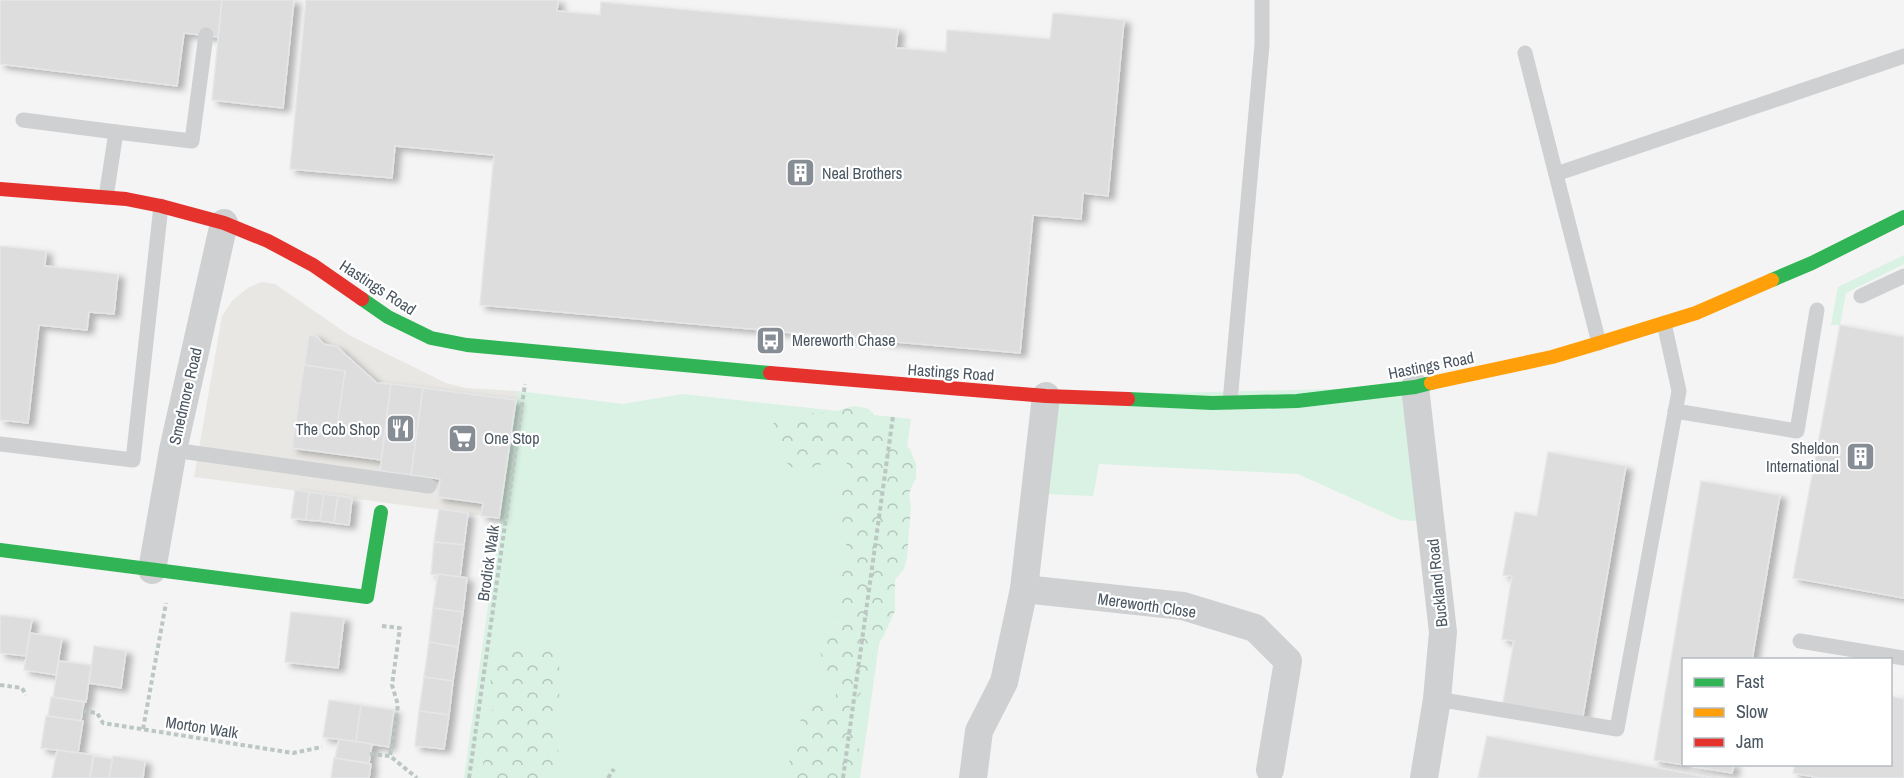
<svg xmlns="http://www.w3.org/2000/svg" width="1904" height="778" font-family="'Archivo Narrow',sans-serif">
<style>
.commercial{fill:#e8e7e3}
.green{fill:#d9f2e3}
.forest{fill:url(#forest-crowns)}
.building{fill:#ddddde;stroke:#e5e6e7;stroke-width:1.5;filter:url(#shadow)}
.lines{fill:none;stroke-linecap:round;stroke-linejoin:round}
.path{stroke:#bcc7c4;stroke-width:4;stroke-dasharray:4.5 3;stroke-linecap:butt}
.lane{stroke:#ced0d2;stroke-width:15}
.street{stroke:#ced0d2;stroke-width:28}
.fast{stroke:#30b455;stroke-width:14}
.slow{stroke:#ff9f0a;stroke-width:14}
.jam{stroke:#e5322d;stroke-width:14}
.labels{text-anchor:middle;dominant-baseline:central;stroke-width:4.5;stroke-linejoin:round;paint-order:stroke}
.poi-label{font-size:16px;fill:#4a5661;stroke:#fff;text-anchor:start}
.street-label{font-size:16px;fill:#4a5661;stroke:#fff}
</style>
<defs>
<pattern id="forest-crowns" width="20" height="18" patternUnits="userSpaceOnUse" patternTransform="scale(1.5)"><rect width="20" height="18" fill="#d9f2e3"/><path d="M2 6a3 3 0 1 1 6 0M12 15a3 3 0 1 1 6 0" fill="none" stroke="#b2c7bb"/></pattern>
<filter id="shadow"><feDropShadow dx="6" dy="4" stdDeviation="3" flood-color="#0004"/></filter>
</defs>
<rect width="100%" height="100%" fill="#f4f4f4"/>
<path class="commercial" d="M262 282 275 284 349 335 446 383 466 388 518 391 499 518 194 477 222 316 232 301 249 287Z"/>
<g class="green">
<path d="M1904 255V264L1846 293 1840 325H1831L1838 287Z"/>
<path d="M1415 387 1431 522 1400 520 1298 474 1099 464 1093 496 1044 494 1046 396Z"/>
<path d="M518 391 623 404 683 394 911 419 860 778H464Z"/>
</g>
<g class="forest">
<path d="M855 406 869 409 884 428 910 449 916 464V478L909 493 911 507 907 557 904 569 895 580V611L883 637 873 652 869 679 861 693 846 712 845 721 855 737 859 749 857 778H789C785 762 792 760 795 746 800 723 801 694 833 704L837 691 830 680 819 649 822 639 838 615 839 581 845 569 849 552 844 539 835 529 843 487 852 474 846 462 839 458 808 469 790 467 777 448 769 430 778 417 787 416 795 421 808 413 832 414 845 408Z"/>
<path d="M533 645 556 654 562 678 558 702 551 720 559 754 555 778H484L482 737 493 708 490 674 494 661 503 646Z"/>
</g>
<g class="building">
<path d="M0 0H222L218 37 184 33 177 86 0 64Z"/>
<path d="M222 0H294L283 108 212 100Z"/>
<path d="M306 0H558L557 11 600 15 601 2 898 29 896 48 946 52 947 30 1050 39 1053 13 1124 20 1108 196 1083 193 1081 219 1033 215 1020 353 480 305 494 155 395 146 392 178 290 169Z"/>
<path d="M0 246 46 251 45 266 118 274 114 314 89 312 87 330 39 325 28 423 0 420Z"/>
<path d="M1840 325 1904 337V598L1793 578Z"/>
<path d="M309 335 316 336 324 344 337 347 377 383 391 384 381 460 292 448Z"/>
<path d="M304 365 345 371 336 434 295 428Z"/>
<path d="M391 384 423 388 411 475 380 471Z"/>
<path d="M423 388 516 400 499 518 481 516 483 503 438 497 440 479 411 475Z"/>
<path d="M1548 452 1626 466 1583 716 1503 703 1514 641 1502 639 1512 576 1503 575 1515 512 1537 516Z"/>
<path d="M1701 481 1780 495 1752 660H1684V764H1734L1732 773 1654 760Z"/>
<path d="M295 490 309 492 306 520 291 518Z"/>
<path d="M309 492 324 494 320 521 306 520Z"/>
<path d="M324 494 338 496 334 523 320 521Z"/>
<path d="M338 496 352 498 349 525 334 523Z"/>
<path d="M439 509 468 513 464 545 434 542Z"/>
<path d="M434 542 464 545 460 577 431 574Z"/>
<path d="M438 574 467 578 463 612 433 608Z"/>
<path d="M433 608 463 612 458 647 429 642Z"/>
<path d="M291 612 344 618 338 668 285 662Z"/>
<path d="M0 615 32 619 26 656 0 653Z"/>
<path d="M30 633 62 638 56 675 24 670Z"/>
<path d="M429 642 458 647 453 681 424 677Z"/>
<path d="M94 646 126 651 121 688 89 683Z"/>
<path d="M59 661 91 665 86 702 53 697Z"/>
<path d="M424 677 453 681 449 715 419 711Z"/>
<path d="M1890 696 1904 699V778H1820L1793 773 1795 764H1890Z"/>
<path d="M51 697 84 702 81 721 48 716Z"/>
<path d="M329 700 361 705 356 742 323 737Z"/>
<path d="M361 705 394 710 389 747 356 742Z"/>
<path d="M419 711 449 715 444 749 415 746Z"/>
<path d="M46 716 83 721 78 753 41 748Z"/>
<path d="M1487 736 1711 778H1478Z"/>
<path d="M339 739 372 744 369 763 335 758Z"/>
<path d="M57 750 93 755 90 778H52Z"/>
<path d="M94 756 113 759 110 778H90Z"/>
<path d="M113 756 145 761 143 778H109Z"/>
<path d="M334 758 371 764 369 778H331Z"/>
</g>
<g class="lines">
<g class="path">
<path d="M382 626 400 628 392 685 398 705 390 756"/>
<path d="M0 685 22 688 26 695"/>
<path d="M83 711 97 713 103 723 293 753 322 747"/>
<path d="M143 729 166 603"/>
<path d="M370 754 390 756 417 778"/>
<path d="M469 778 525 384"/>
<path d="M608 778 614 769"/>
<path d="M843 778 893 416"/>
</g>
<g class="lane">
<path d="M1525 53 1599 343"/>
<path d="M23 120 116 132"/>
<path d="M1556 174 1904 56"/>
<path d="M106 197 116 132 192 141 206 35"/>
<path d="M1861 296 1904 276"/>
<path d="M1230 402 1262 45V0"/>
<path d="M1675 411 1797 431 1817 310"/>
<path d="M0 444 133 460 161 206"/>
<path d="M173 450 429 486"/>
<path d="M1800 641 1904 658"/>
<path d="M1437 699 1617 729 1679 391 1664 323"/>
</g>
<g class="street">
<path d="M1415 387 1443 632 1437 699 1424 778"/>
<path d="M152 570 173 450 224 223"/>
<path d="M1024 589 1183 606 1255 628 1288 661 1270 770"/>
<path d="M973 778 979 731 1004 682 1024 589 1046 396"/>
</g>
<g class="fast">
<path d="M1772 280 1812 263 1904 217"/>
<path d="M362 299 388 317 431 338 467 345 770 373"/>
<path d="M1128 399 1212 403 1297 401 1415 387 1431 383"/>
<path d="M0 550 367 597 381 512"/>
</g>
<path class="slow" d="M1431 383 1552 357 1599 343 1696 313 1772 280"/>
<g class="jam">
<path d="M0 189 126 199 161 206 224 223 268 241 313 265 362 299"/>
<path d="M770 373 1046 396 1128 399"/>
</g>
</g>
<defs>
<symbol id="building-square" viewBox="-11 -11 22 22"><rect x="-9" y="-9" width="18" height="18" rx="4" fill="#868d94" stroke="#fff"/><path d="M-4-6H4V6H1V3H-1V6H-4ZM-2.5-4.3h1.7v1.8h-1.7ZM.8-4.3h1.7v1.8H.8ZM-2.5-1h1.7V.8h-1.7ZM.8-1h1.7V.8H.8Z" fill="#fff"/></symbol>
<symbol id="bus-square" viewBox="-11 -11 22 22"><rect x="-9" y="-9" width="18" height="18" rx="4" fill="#868d94" stroke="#fff"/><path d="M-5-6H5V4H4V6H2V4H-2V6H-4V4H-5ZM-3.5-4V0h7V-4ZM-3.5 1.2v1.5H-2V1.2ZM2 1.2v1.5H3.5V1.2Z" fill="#fff"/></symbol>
<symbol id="restaurant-square" viewBox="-11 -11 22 22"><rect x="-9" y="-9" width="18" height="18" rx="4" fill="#868d94" stroke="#fff"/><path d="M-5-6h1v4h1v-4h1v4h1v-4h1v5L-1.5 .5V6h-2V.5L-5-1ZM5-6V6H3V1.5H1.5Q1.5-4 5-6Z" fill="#fff"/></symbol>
<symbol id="supermarket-square" viewBox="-11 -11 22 22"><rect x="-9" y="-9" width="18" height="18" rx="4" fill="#868d94" stroke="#fff"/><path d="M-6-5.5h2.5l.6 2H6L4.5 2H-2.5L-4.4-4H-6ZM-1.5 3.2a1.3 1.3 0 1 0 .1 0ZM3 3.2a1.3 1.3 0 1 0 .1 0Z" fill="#fff"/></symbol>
</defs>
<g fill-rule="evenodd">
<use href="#building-square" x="784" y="156" width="33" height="33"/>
<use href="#bus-square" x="754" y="324" width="33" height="33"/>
<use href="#restaurant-square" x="384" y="412" width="33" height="33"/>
<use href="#supermarket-square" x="446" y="422" width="33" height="33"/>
<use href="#building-square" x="1844" y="440" width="33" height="33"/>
</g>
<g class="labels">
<g class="poi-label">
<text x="822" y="173">Neal Brothers</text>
<text x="792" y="340">Mereworth Chase</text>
<text x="380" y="429" text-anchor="end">The Cob Shop</text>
<text x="484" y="438">One Stop</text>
<text x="1839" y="448" text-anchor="end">Sheldon<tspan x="1839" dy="18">International</tspan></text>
</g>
<g class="street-label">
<text transform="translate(378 287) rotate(33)">Hastings Road</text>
<text transform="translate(1431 365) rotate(-11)">Hastings Road</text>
<text transform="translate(951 372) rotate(4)">Hastings Road</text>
<text transform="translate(185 396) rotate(-77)">Smedmore Road</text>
<text transform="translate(488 563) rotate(-82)">Brodick Walk</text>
<text transform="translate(1437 583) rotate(-96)">Buckland Road</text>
<text transform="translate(1147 605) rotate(8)">Mereworth Close</text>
<text transform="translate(202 727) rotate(9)">Morton Walk</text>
</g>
</g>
<rect x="1682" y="658" width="210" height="108" fill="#ffffff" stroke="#b7bbc0" stroke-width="1.5"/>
<rect x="1694" y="678" width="30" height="9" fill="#30b455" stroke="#b7bbc0" stroke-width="1.5"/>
<text x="1736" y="688" font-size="18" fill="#4a5661">Fast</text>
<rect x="1694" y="708" width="30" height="9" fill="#ff9f0a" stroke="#b7bbc0" stroke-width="1.5"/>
<text x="1736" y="718" font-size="18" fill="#4a5661">Slow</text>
<rect x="1694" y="738" width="30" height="9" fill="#e5322d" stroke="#b7bbc0" stroke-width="1.5"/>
<text x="1736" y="748" font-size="18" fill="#4a5661">Jam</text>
</svg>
